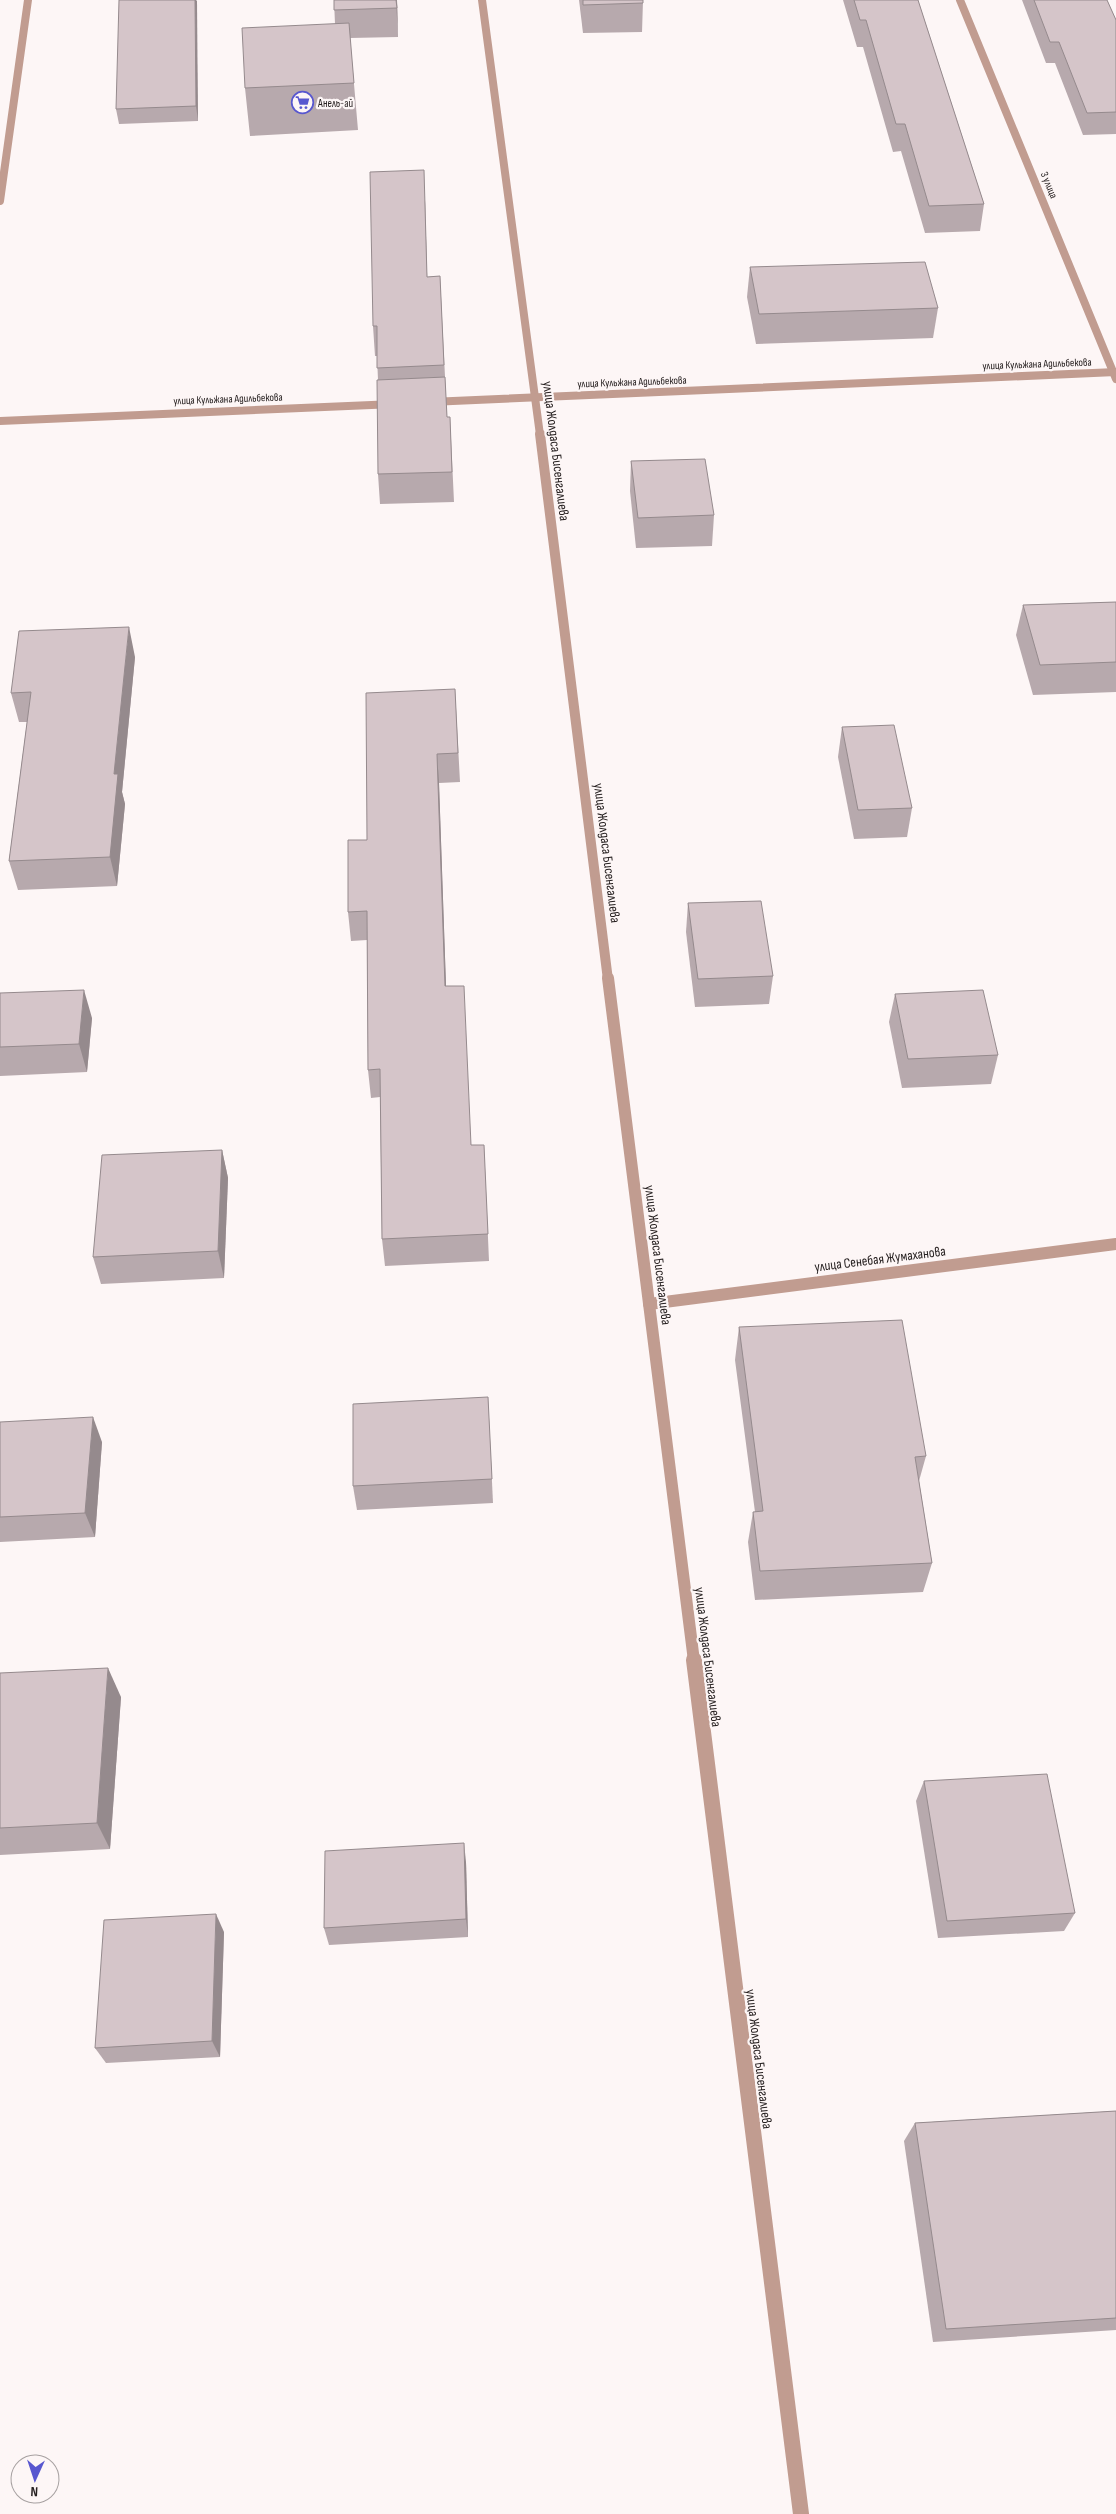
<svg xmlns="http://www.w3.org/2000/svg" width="1116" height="2514" font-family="'Sofia Sans Condensed',sans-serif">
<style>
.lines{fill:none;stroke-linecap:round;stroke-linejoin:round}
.street-far3{stroke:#c19c90;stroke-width:8}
.street-far2{stroke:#c19c90;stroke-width:10}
.street-far1{stroke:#c19c90;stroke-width:12}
.street{stroke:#c19c90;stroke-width:16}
.wall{fill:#b7a9ad}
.shaded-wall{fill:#958a8d}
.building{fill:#d5c5c9;stroke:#958a8d}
.labels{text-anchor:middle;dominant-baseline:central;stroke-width:4.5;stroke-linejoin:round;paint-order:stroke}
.far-poi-label{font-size:11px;fill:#272121;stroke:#fdf6f6;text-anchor:start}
.far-street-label{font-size:11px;fill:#272121;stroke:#fdf6f6}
.street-label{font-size:14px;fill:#272121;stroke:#fdf6f6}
</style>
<rect width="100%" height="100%" fill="#fdf6f6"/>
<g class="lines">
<g class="street-far3">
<path d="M482 0 540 435"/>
<path d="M960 0 1116 379"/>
<path d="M0 201 28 0"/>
<path d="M430 402 1116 372"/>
<path d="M0 421 395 404"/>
</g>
<path class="street-far2" d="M540 434 608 980"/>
<g class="street-far1">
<path d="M608 978 694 1661"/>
<path d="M649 1304 1116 1244"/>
</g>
<path class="street" d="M694 1660 801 2514"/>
</g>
<g class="wall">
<path d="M196 0 198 121 119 124 116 109Z"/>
<path d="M334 0H397L398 37 350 38 358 130 250 136 245 88 335 24Z"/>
<path d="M579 0H643L642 32 583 33Z"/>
<path d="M843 0H918L984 204 980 231 925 233 901 151 893 152 863 47H857Z"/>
<path d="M1022 0H1107L1116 20V134L1083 135 1055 63H1046Z"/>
<path d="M425 200 427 277 440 276 447 417H450L454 502 380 504 378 474V380L377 356H375L373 326Z"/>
<path d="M750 267 938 308 933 338 756 344 747 297Z"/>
<path d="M631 461 714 515 712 546 636 548 630 491Z"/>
<path d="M1116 602V692L1033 695 1016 635 1023 605Z"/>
<path d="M135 657 122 792 125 804 117 886 18 890 9 861 27 722H19L11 693Z"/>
<path d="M455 689 460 782 439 783 446 986 471 1145H484L489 1261 385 1266 382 1239 380 1097 371 1098 368 1070 367 940 351 941 348 912Z"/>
<path d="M842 727 912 808 907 837 854 839 838 757Z"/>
<path d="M688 903 773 976 769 1004 695 1007 686 932Z"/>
<path d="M0 993 92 1018 87 1072 0 1076Z"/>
<path d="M895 994 998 1055 991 1084 902 1088 889 1022Z"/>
<path d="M222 1150 228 1178 224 1278 101 1284 93 1257Z"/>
<path d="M739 1327 926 1456 919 1481 932 1563 923 1592 755 1600 748 1542 753 1512H755L735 1360Z"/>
<path d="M488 1397 493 1503 357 1510 353 1486Z"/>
<path d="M0 1422 102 1442 95 1537 0 1542Z"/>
<path d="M0 1673 121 1697 110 1849 0 1855Z"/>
<path d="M924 1781 1075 1913 1064 1931 938 1938 916 1801Z"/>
<path d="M466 1862 468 1937 329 1945 324 1928Z"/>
<path d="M224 1932 220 2057 106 2063 95 2048Z"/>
<path d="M1116 2111V2330L933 2342 904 2141 915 2123Z"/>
</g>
<g class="shaded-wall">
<path d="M195 0H196L197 1 198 121 196 106Z"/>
<path d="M396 0H397L398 37Z"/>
<path d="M424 170 425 200 428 307 427 277Z"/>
<path d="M129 627 135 657 122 792 125 804 117 886 110 857 114 774Z"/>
<path d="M437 754 439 783 447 1015 445 986Z"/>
<path d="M84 990 92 1018 87 1072 79 1044Z"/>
<path d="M222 1150 228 1178 224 1278 218 1251Z"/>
<path d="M93 1417 102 1442 95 1537 85 1513Z"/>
<path d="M108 1668 121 1697 110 1849 97 1823Z"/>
<path d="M464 1843 466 1862 468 1937 466 1919Z"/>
<path d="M216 1914 224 1932 220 2057 212 2041Z"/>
</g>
<g class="building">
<path d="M119 0H195L196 106 116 109Z"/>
<path d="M334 0H396L397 8 334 10Z"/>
<path d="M583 0H643V3L583 5Z"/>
<path d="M854 0H918L984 204 929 206 905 124H896L866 20H860Z"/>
<path d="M1034 0H1107L1116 20V112L1087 113 1059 42H1050Z"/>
<path d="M349 23 354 83 245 88 242 28Z"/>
<path d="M424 170 427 277 440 276 444 365 377 368V326H373L370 172Z"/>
<path d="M925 262 938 308 759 314 750 267Z"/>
<path d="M445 377 447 417H450L452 472 378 474 377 380Z"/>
<path d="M705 459 714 515 638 518 631 461Z"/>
<path d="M1116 602V662L1040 665 1023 605Z"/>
<path d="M129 627 114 774H118L110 857 9 861 31 692 11 693 19 631Z"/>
<path d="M455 689 458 753 437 754 445 986H464L471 1145H484L488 1234 382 1239 380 1069 368 1070 367 911 348 912V840H367L366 693Z"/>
<path d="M894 725 912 808 858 810 842 727Z"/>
<path d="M761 901 773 976 698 979 688 903Z"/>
<path d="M84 990 79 1044 0 1047V993Z"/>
<path d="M983 990 998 1055 908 1059 895 994Z"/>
<path d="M222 1150 218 1251 93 1257 102 1155Z"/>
<path d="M902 1320 926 1456 915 1457 932 1563 760 1571 753 1512 763 1511 739 1327Z"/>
<path d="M488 1397 492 1479 353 1486V1404Z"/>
<path d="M93 1417 85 1513 0 1517V1422Z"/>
<path d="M108 1668 97 1823 0 1828V1673Z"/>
<path d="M1047 1774 1075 1913 947 1921 924 1781Z"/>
<path d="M464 1843 466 1919 324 1928 325 1851Z"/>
<path d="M216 1914 212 2041 95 2048 104 1920Z"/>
<path d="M1116 2111V2318L946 2329 915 2123Z"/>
</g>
<defs>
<symbol id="supermarket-ring" viewBox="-11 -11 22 22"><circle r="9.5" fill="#fdf6f6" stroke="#5857cf" stroke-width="1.5"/><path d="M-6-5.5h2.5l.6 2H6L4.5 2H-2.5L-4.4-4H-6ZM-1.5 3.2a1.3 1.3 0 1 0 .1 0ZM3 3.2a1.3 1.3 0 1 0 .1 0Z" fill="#5857cf"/></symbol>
</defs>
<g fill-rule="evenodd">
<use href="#supermarket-ring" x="290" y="90" width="25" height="25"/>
</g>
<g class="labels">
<g class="far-poi-label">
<text x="318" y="103">Анель-ай</text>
</g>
<g class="far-street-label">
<text transform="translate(1049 185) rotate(68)">3 улица</text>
<text transform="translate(1037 364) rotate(-2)">улица Кульжана Адильбекова</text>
<text transform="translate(632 382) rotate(-2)">улица Кульжана Адильбекова</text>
<text transform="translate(228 399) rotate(-2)">улица Кульжана Адильбекова</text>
</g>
<g class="street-label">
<text transform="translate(556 451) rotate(83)">улица Жолдаса Бисенгалиева</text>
<text transform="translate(607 853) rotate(83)">улица Жолдаса Бисенгалиева</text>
<text transform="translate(658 1255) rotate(83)">улица Жолдаса Бисенгалиева</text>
<text transform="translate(880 1259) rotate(-7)">улица Сенебая Жумаханова</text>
<text transform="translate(708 1657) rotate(83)">улица Жолдаса Бисенгалиева</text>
<text transform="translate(759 2059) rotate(83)">улица Жолдаса Бисенгалиева</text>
</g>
</g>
<g transform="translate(35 2479) rotate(183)"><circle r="24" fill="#fdf6f6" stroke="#a7a1a1"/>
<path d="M0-4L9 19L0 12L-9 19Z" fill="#5857cf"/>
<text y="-8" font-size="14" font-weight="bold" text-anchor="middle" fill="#272121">N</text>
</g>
</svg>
